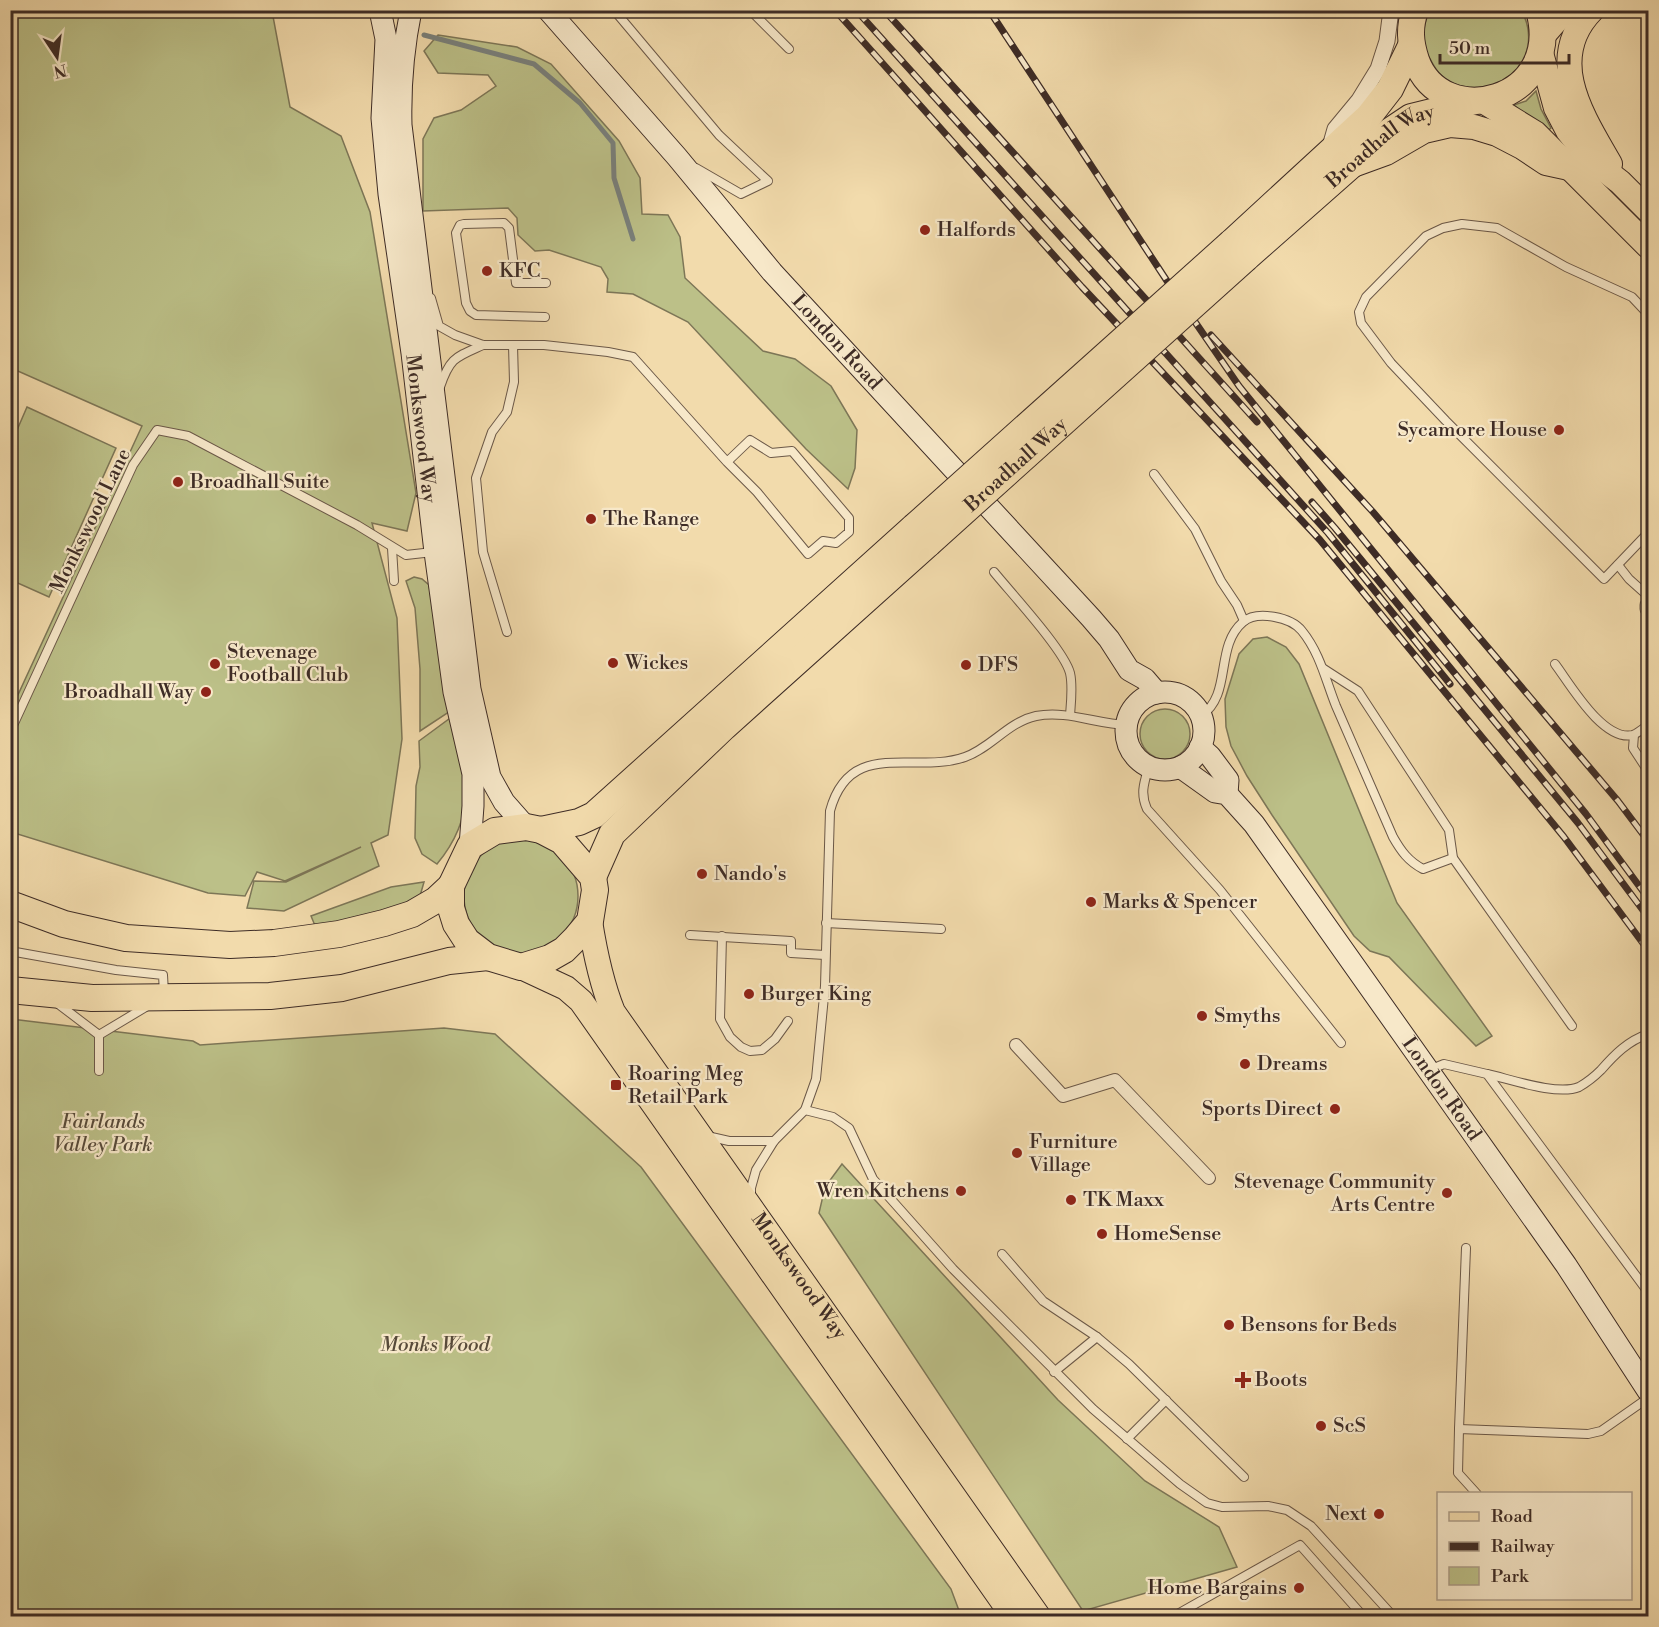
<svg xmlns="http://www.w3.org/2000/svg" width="1659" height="1627" font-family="'Libre Bodoni',serif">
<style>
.green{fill:#bcc088;stroke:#7d7657;stroke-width:1.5}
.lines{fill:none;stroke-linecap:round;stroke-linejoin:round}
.stream{stroke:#79807c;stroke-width:5}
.service-casing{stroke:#6b5848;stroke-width:10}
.pedestrian-casing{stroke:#6b5848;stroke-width:14}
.minor-casing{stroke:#6b5848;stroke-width:17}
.secondary-casing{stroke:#3e2c26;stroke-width:23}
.primary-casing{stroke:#3e2c26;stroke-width:26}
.trunk-casing{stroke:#3e2c26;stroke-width:28}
.service{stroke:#f7e8c9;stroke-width:8}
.pedestrian{stroke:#f7e8c9;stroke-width:12}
.minor{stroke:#f7e8c9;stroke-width:15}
.secondary{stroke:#f7e8c9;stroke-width:21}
.primary{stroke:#f2dbac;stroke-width:24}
.trunk{stroke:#f2dbac;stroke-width:26}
.rail-casing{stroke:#3e2c26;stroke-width:7}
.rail{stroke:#f7e8c9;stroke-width:4.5;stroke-dasharray:14;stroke-linecap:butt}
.trunk-bridge-casing{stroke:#3e2c26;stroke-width:28;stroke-linecap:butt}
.trunk-bridge{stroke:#f2dbac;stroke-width:26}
.poi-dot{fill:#8f2418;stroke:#f7e8c9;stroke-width:2}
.labels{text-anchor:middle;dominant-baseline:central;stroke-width:4.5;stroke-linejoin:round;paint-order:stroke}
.street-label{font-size:20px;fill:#3e2c26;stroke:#f7e8c9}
.poi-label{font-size:20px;fill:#3e2c26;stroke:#f7e8c9;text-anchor:start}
.park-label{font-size:20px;font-style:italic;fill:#574a3a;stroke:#f7e8c9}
</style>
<rect width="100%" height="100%" fill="#f2dbac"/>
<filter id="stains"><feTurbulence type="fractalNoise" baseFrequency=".00333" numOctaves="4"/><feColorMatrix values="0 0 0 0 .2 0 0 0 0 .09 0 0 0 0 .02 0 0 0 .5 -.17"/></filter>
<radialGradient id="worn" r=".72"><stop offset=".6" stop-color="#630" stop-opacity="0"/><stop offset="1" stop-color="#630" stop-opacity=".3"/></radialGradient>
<g class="green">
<path d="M11 11H272L290 107 341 136 370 212 416 493 407 531 372 523 397 618 402 739 388 835 371 843 379 866 284 911 247 908 254 881 286 882 361 847 285 881 257 872 245 896 208 893 11 832V710L142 426 11 368Z"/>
<path d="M1430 11H1522C1539 46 1521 80 1483 87 1468 89 1451 86 1440 74 1436 70 1433 64 1430 59 1420 44 1422 26 1430 11Z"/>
<path d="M438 35 517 47 551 64 619 141 640 178 642 214 668 215 680 237 685 278 763 351 795 359 831 386 857 430 855 468 848 489 806 449 688 322 633 294 607 292 608 279 601 267 549 250 535 251 518 235 517 218 508 208 423 211V139L434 118 461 110 496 86 488 75 438 73 424 51Z"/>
<path d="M1536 91 1541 109 1551 128 1546 132 1514 105 1526 101Z"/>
<path d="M27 407 116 448 49 597 11 580V444Z"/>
<path d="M414 577 422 579 429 585 449 712 420 731V669L415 608 406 581Z"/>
<path d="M1267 637 1286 647 1299 664 1397 903 1492 1036 1476 1046 1389 957 1370 951 1354 936 1272 815 1247 776 1231 746 1226 727 1225 699 1239 654 1253 639Z"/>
<circle cx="1165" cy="734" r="25"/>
<path d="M453 716C468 773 478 815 437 864L422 854 415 838 416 786 420 767 419 741Z"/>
<circle cx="521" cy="896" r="57"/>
<path d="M424 882 420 896 405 908 316 928 311 916 391 887Z"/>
<path d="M11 1019 193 1041 200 1045 444 1028 495 1034 641 1167 951 1589 961 1616H11Z"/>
<path d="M842 1164 1058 1400 1145 1481 1219 1527 1237 1567 1083 1611 819 1213 825 1187Z"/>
</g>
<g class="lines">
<path class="stream" d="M424 35 534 64 580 103 613 143 614 178 633 239"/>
<defs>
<g id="service">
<path d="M614 10 719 135 768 181 741 194 696 168"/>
<path d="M750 10 789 49"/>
<path d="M431 298 439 326 455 335 483 345H544L608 352 633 357 727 462 757 492 808 554 823 541 836 543 849 532V518L792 451 771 453 750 440 727 462"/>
<path d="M1648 314 1632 297 1566 267 1497 228 1462 224 1443 228 1426 236 1366 297 1359 312 1361 323 1391 363 1446 421 1604 579 1648 533"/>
<path d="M545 317 476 315 470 311 466 303 456 233 460 225 464 224 504 223 509 228 516 283H546"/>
<path d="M440 387C450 357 456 357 483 345"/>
<path d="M1154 474 1195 529 1221 581 1237 605 1244 621"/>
<path d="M392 548 394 581"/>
<path d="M1618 565 1629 579 1648 596"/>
<path d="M994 572C1011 593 1064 650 1070 673 1073 686 1071 702 1070 715"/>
<path d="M507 632 483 552 476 478 492 432 507 412 514 382 513 345"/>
<path d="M1555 664C1570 684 1603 742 1633 735 1638 733 1644 728 1648 725"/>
<path d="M1324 669 1358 691 1449 830 1453 858 1572 1026"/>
<path d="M1201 716C1233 694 1214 647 1243 622 1257 610 1291 617 1302 631 1320 653 1326 681 1336 706 1355 750 1374 793 1393 837 1401 851 1408 861 1423 869L1453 858"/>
<path d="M10 732 133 465 157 430 188 436 357 525 406 555 433 552"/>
<path d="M1634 735 1633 748 1648 771"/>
<path d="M1149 766C1144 783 1140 793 1147 809L1220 890 1341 1043"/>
<path d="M826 923 941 929"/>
<path d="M690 935 791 941V953L825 955"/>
<path d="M722 936 720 1019 730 1037 741 1047 750 1051 762 1050 775 1039 788 1021"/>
<path d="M10 951 116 970 163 975 164 993"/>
<path d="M57 1003 99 1035 149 1005"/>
<path d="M1429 1070 1444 1064 1487 1074 1648 1292"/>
<path d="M99 1071V1035"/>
<path d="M1487 1074C1510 1079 1557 1096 1579 1087 1586 1083 1595 1076 1601 1070 1615 1054 1628 1041 1648 1034"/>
<path d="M805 1110 833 1117 849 1128 873 1179 953 1269 1093 1409 1180 1484 1207 1503 1222 1507 1268 1506 1287 1510 1311 1526 1393 1616"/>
<path d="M707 1136 729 1141H774"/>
<path d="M751 1196V1188L756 1170 774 1141 805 1110 816 1079 825 986 830 811C850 737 914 775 965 757 991 748 1008 722 1036 716 1067 710 1096 724 1127 725"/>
<path d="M1002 1254 1043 1301 1097 1337 1129 1364 1244 1477"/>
<path d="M1054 1372 1097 1337"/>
<path d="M1459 1429 1466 1248"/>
<path d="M1127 1439 1166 1400"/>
<path d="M1477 1494 1458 1473 1459 1429 1588 1434 1601 1431 1648 1398"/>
<path d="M1174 1616 1300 1545 1363 1616"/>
</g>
<path id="pedestrian" d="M1016 1045 1063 1096 1115 1080 1209 1178"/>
<g id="minor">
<path d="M1329 150 1335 129 1359 100 1378 69 1387 41 1391 10"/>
<path d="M1648 605V609"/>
</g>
<g id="secondary">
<path id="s1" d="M380 10 386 39 382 118 389 194 412 353 435 552 454 692 473 774V806L470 846"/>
<path d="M411 10C403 49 400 86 401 125L470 689 490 777 504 802 526 827"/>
<path id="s2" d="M548 10 677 157 772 272 1091 618 1109 639 1129 670 1145 679 1157 693"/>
<circle cx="1165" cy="731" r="39"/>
<path d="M1200 747 1210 756 1228 780 1227 794"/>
<path id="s3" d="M1180 767 1215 792 1227 794 1254 824 1566 1265 1648 1391"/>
</g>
<g id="primary">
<path d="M1592 10C1544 59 1583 117 1610 164"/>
<path d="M1541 53 1556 108 1568 131 1589 158 1620 182 1648 210"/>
<path d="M1483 101 1535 133 1648 246"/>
<path d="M1353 165 1386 153 1424 131 1450 125 1474 127 1497 134 1522 147 1546 163 1569 168"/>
<path id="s4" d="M590 921C595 953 601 982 613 1012L1038 1616"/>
<path d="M521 967 566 988 581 1001 1013 1616"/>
</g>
<g id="trunk">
<path d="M1415 10C1409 28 1410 42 1416 60 1442 133 1565 102 1539 10"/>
<path d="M1544 33 1564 10"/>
<path d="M1231 243 1369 116 1390 89 1411 46"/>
<path id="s5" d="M1246 258 1390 131 1411 117 1476 101"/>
<path d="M526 827 541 830 562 841 593 877 595 890 590 921 575 939 564 950 550 958 521 967 488 957 467 941 456 924 451 908V886L470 846 495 831Z"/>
<path d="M541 830 579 822 594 815 914 527"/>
<path d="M593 877 612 834 724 727 929 543"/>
<path d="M10 904 64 924 126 938 230 945 274 943 339 934 384 923 412 914 436 900 451 886"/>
<path d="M10 990 92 998 270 996 342 988 449 961 488 957"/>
</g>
</defs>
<use href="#service" class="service-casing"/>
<use href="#pedestrian" class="pedestrian-casing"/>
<use href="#minor" class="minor-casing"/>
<use href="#secondary" class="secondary-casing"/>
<use href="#primary" class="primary-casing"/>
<use href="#trunk" class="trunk-casing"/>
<use href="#service" class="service"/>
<use href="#pedestrian" class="pedestrian"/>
<use href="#minor" class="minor"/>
<use href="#secondary" class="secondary"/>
<use href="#primary" class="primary"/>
<use href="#trunk" class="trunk"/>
<defs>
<g id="rail">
<path d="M835 10 1082 287 1320 540 1564 837 1648 950"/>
<path d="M856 10 1328 533 1450 684"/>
<path d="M884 10 1257 422"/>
<path d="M989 10 1169 284 1239 386 1586 814 1648 898"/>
<path d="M1211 335 1373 512 1618 801 1648 841"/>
<path d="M1312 502 1335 528 1578 823 1648 917"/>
</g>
</defs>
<use href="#rail" class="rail-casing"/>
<use href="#rail" class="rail"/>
<defs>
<g id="trunk-bridge">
<path d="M914 527 1231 243"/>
<path id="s6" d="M929 543 1246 258"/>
</g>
</defs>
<use href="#trunk-bridge" class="trunk-bridge-casing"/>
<use href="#trunk-bridge" class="trunk-bridge"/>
</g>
<g class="poi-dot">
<circle cx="925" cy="230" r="6"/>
<circle cx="487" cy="271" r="6"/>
<circle cx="1559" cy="430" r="6"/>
<circle cx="178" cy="482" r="6"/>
<circle cx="591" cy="519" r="6"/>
<circle cx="613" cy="663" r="6"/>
<circle cx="215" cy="664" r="6"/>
<circle cx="966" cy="665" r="6"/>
<circle cx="206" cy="692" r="6"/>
<circle cx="702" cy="874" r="6"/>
<circle cx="1091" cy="902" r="6"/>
<circle cx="749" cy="994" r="6"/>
<circle cx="1202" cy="1016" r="6"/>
<circle cx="1245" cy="1064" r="6"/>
<rect x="610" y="1079" width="12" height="12" rx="3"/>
<circle cx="1335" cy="1109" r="6"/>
<circle cx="1017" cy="1153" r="6"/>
<circle cx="961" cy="1191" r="6"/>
<circle cx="1447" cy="1193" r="6"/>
<circle cx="1071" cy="1200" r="6"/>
<circle cx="1102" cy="1234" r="6"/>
<circle cx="1229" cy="1325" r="6"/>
<path d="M1240 1371h6v6h6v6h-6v6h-6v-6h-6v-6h6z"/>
<circle cx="1321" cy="1426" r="6"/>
<circle cx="1379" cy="1514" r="6"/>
<circle cx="1299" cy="1588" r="6"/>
</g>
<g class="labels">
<g class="street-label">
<text stroke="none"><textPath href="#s5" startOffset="176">Broadhall Way</textPath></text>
<text stroke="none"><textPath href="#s2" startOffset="440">London Road</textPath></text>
<text stroke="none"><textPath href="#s1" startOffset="422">Monkswood Way</textPath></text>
<text stroke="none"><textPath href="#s6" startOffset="117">Broadhall Way</textPath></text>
<text transform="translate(91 521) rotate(-64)">Monkswood Lane</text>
<text stroke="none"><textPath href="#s3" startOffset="420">London Road</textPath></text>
<text stroke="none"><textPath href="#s4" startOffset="417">Monkswood Way</textPath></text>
</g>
<g class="poi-label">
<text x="937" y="230">Halfords</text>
<text x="499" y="271">KFC</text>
<text x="1547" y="430" text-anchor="end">Sycamore House</text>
<text x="190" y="482">Broadhall Suite</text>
<text x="603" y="519">The Range</text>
<text x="227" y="652">Stevenage<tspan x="227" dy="23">Football Club</tspan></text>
<text x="625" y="663">Wickes</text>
<text x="978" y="665">DFS</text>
<text x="194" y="692" text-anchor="end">Broadhall Way</text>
<text x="714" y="874">Nando's</text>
<text x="1103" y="902">Marks &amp; Spencer</text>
<text x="761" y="994">Burger King</text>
<text x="1214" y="1016">Smyths</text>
<text x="1257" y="1064">Dreams</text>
<text x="628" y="1074">Roaring Meg<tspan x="628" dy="23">Retail Park</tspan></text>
<text x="1323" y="1109" text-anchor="end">Sports Direct</text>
<text x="1029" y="1142">Furniture<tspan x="1029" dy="23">Village</tspan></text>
<text x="1435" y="1182" text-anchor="end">Stevenage Community<tspan x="1435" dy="23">Arts Centre</tspan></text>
<text x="949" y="1191" text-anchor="end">Wren Kitchens</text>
<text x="1083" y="1200">TK Maxx</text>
<text x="1114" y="1234">HomeSense</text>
<text x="1241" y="1325">Bensons for Beds</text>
<text x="1255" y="1380">Boots</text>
<text x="1333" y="1426">ScS</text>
<text x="1367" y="1514" text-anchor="end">Next</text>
<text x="1287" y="1588" text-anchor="end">Home Bargains</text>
</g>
<g class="park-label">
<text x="103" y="1122">Fairlands<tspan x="103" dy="23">Valley Park</tspan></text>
<text x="435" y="1345">Monks Wood</text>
</g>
</g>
<rect width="1659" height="1627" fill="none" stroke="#f2dbac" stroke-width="36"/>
<rect x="12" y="12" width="1635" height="1603" fill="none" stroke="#3e2c26" stroke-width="3"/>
<rect x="18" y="18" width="1623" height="1591" fill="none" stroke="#3e2c26" stroke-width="1.5"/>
<rect x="1437" y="1492" width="195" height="108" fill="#f7e8c9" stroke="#ad9d88" stroke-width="1.5"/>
<rect x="1449" y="1512" width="30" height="9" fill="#f2dbac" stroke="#ad9d88" stroke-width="1.5"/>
<text x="1491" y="1522" font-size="18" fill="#3e2c26">Road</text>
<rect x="1449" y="1542" width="30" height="9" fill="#3e2c26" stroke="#ad9d88" stroke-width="1.5"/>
<text x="1491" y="1552" font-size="18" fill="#3e2c26">Railway</text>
<rect x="1449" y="1567" width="30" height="18" fill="#bcc088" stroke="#ad9d88" stroke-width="1.5"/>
<text x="1491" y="1582" font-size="18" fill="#3e2c26">Park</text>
<g transform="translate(57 57) rotate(167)" stroke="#f7e8c9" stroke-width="4.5" paint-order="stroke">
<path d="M0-4.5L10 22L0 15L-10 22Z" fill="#3e2c26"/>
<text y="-9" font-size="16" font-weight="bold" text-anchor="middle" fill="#3e2c26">N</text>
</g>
<path d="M1440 54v9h129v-9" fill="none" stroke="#3e2c26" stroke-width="3"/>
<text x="1449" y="54" font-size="18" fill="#3e2c26" stroke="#f7e8c9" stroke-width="4.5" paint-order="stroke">50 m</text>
<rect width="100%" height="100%" filter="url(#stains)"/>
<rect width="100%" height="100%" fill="url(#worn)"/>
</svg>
